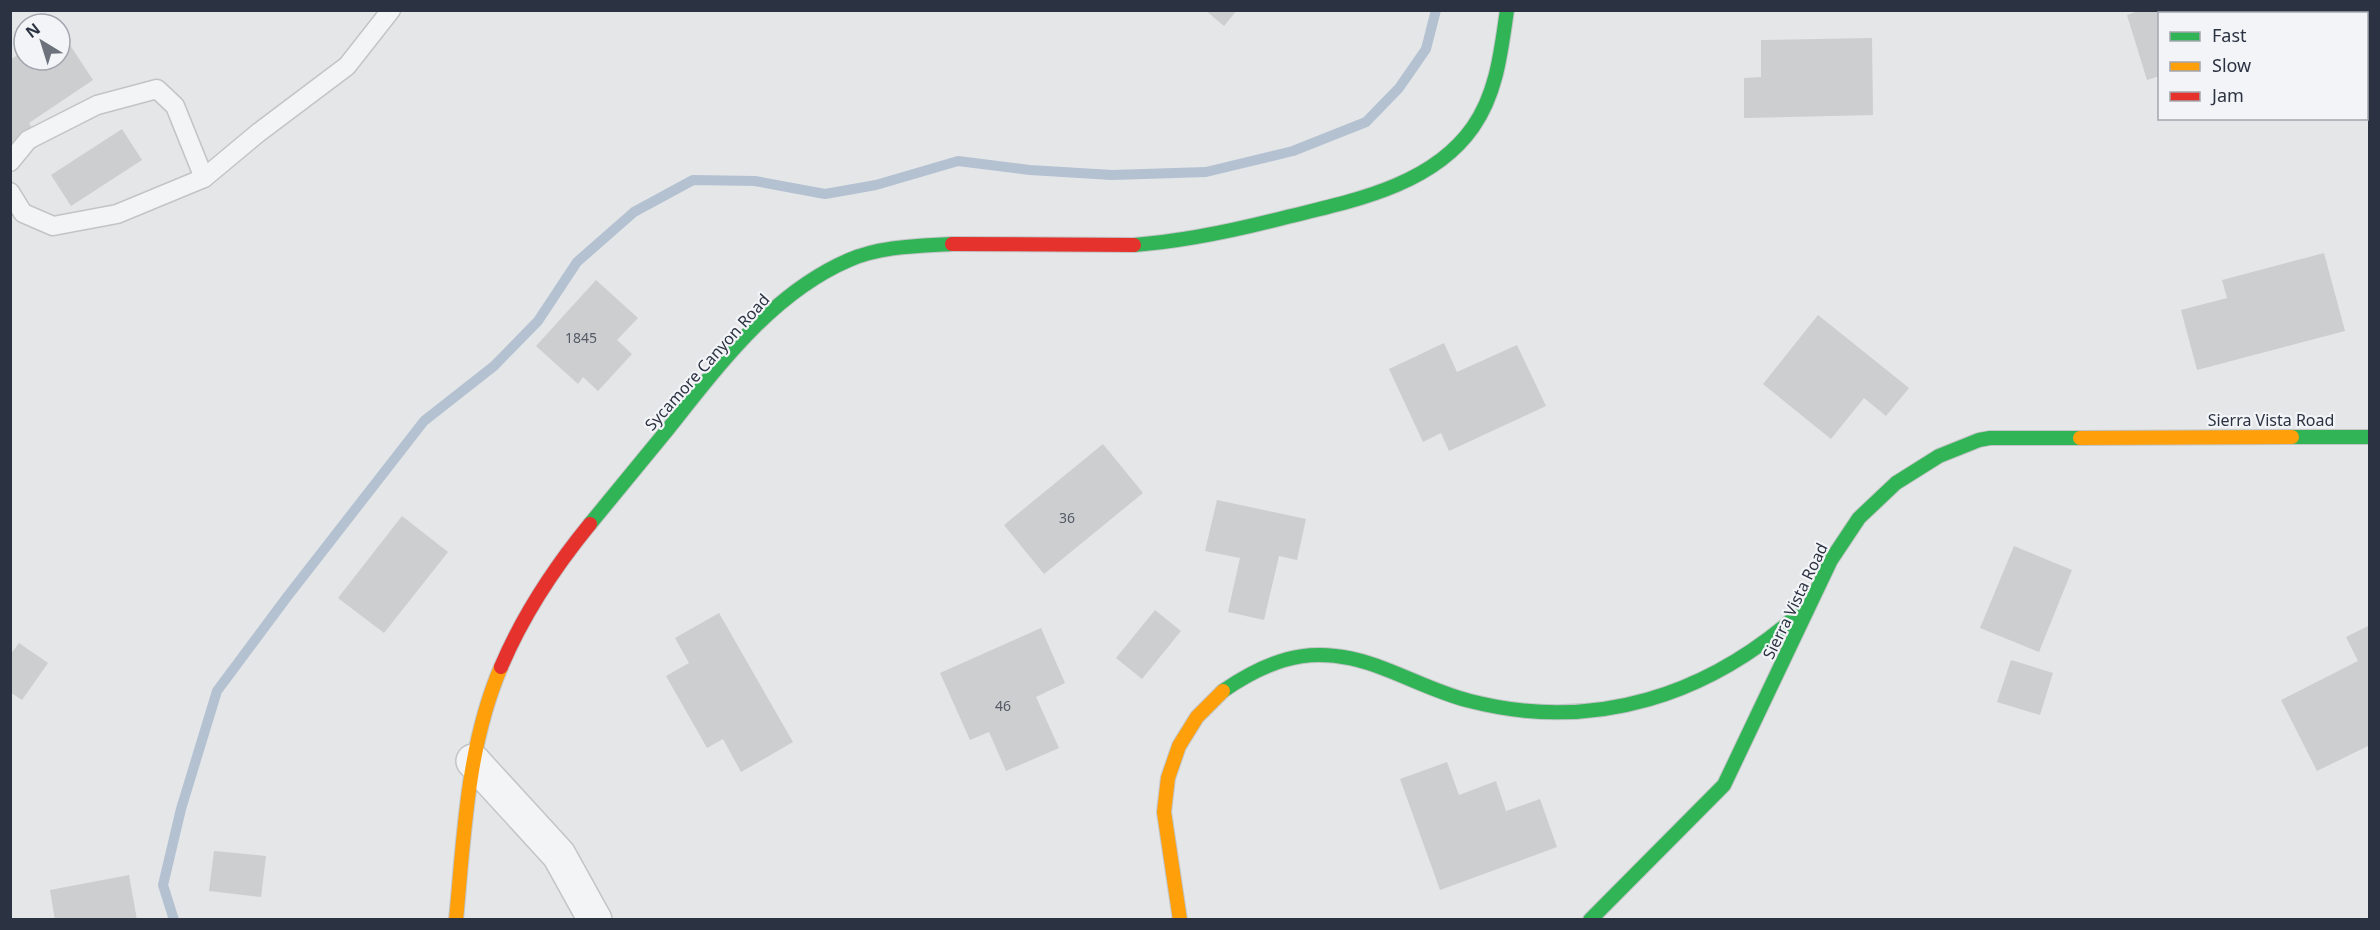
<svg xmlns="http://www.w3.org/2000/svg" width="2380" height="930" font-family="'Noto Sans',sans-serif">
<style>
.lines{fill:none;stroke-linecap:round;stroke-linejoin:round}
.stream{stroke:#b4c1d1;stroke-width:10}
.building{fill:#ccced0}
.lane-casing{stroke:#c2c4c6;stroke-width:21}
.street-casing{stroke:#c2c4c6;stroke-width:36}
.fast-casing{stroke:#c2c4c6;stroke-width:16}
.slow-casing{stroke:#c2c4c6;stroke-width:16}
.jam-casing{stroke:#c2c4c6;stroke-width:16}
.lane{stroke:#f3f4f5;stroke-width:18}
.street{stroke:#f3f4f5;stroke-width:33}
.fast{stroke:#30b455;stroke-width:14}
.slow{stroke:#ff9f0a;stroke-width:14}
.jam{stroke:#e5322d;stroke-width:14}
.labels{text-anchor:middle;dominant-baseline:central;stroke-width:4.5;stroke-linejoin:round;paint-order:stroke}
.number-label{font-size:14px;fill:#545a66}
.street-label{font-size:16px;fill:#2b3241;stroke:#f2f4f7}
</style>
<rect width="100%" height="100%" fill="#e4e6e8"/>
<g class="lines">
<path class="stream" d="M174 920 163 885 181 809 217 691 287 597 424 421 494 366 538 321 577 262 634 212 693 180 755 181 825 194 876 185 958 161 1030 170 1112 175 1206 172 1293 151 1366 122 1399 88 1426 49 1436 10"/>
</g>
<g class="building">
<path d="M1205 10H1237L1224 26Z"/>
<path d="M2141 10H2268L2269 14H2160V76L2147 80 2127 15Z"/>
<path d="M60 30 93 80 29 123 34 131 10 146V60L24 51V60H60Z"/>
<path d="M1872 38 1873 115 1744 118V78L1761 77V40Z"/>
<path d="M122 129 142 160 71 206 51 175Z"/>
<path d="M2324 253 2345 331 2197 370 2181 310 2227 298 2222 280Z"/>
<path d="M596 280 638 318 617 340 632 354 598 391 583 377 578 384 536 346Z"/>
<path d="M1818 315 1909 388 1886 416 1864 398 1831 439 1763 384Z"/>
<path d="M1444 343 1457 372 1517 345 1546 406 1449 451 1441 433 1423 442 1389 369Z"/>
<path d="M1103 444 1143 493 1044 574 1004 525Z"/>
<path d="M1217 500 1306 519 1297 560 1279 556 1264 620 1228 612 1240 558 1205 551Z"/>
<path d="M402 516 448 552 384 633 338 598Z"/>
<path d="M2014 546 2072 570 2039 652 1980 628Z"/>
<path d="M1155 610 1181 631 1142 679 1116 658Z"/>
<path d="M719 613 793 742 741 772 723 739 707 748 666 676 689 663 675 638Z"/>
<path d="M2370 625V745L2317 771 2281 700 2358 661 2346 637Z"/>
<path d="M1041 628 1065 683 1036 697 1059 748 1006 771 989 732 970 740 940 673Z"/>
<path d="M19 643 48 663 22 700 10 692V655Z"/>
<path d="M2011 660 2053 673 2040 715 1997 702Z"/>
<path d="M1447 762 1459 795 1496 781 1506 811 1540 799 1557 847 1440 890 1400 779Z"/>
<path d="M214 851 266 856 261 897 209 891Z"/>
<path d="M129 875 137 920H55L50 890Z"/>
</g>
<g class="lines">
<defs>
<g id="lane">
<path d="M10 162 28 140 97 105 157 89 175 106 204 178"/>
<path d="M10 192 23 213 53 226 117 214 204 178 258 133 347 66 391 10"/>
</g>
<path id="street" d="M473 761 559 855 595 920"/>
<g id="fast">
<path d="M1134 245C1187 241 1237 230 1287 217 1352 201 1432 186 1473 127 1497 93 1501 51 1507 10"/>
<path d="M2292 437H2370"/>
<path d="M590 524C616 492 642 461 668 429 719 365 772 293 849 260 881 246 919 246 952 244"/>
<path d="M1223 691C1278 653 1322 644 1385 669 1414 680 1441 694 1470 701 1595 733 1709 695 1802 611"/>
<path d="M1590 920 1724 785 1831 560 1859 518 1896 483 1939 456 1979 440 1990 438H2080"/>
</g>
<g id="slow">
<path d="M2080 438 2292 437"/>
<path d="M456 920C464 836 467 746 501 667"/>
<path d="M1180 920 1164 812 1168 778 1179 746 1197 717 1223 691"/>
</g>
<g id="jam">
<path d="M952 244 1134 245"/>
<path d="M501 667C523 615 554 568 590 524"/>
</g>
</defs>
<use href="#lane" class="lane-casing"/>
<use href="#street" class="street-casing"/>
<use href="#fast" class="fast-casing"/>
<use href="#slow" class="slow-casing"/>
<use href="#jam" class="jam-casing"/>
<use href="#lane" class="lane"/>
<use href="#street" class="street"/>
<use href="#fast" class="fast"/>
<use href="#slow" class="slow"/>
<use href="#jam" class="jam"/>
</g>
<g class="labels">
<g class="number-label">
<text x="581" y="337">1845</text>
<text x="1067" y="517">36</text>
<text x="1003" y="705">46</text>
</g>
<g class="street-label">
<text transform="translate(707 362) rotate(-48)">Sycamore Canyon Road</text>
<text x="2271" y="420">Sierra Vista Road</text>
<text transform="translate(1795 601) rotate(-64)">Sierra Vista Road</text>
</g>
</g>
<rect width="2380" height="930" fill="none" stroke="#2b3241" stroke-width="24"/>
<rect x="2158" y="12" width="210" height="108" fill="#f2f4f7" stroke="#a2a6ae" stroke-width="1.5"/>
<rect x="2170" y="32" width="30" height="9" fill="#30b455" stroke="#a2a6ae" stroke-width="1.5"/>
<text x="2212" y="42" font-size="18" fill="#2b3241">Fast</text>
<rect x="2170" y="62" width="30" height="9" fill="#ff9f0a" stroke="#a2a6ae" stroke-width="1.5"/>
<text x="2212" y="72" font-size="18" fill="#2b3241">Slow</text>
<rect x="2170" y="92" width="30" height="9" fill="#e5322d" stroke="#a2a6ae" stroke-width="1.5"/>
<text x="2212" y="102" font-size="18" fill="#2b3241">Jam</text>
<g transform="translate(42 42) rotate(322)"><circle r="28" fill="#f2f4f7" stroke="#a2a6ae" stroke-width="1.5"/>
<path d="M0-4.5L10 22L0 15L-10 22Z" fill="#6c717b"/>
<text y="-9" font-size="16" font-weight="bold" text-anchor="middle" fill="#2b3241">N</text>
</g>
</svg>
